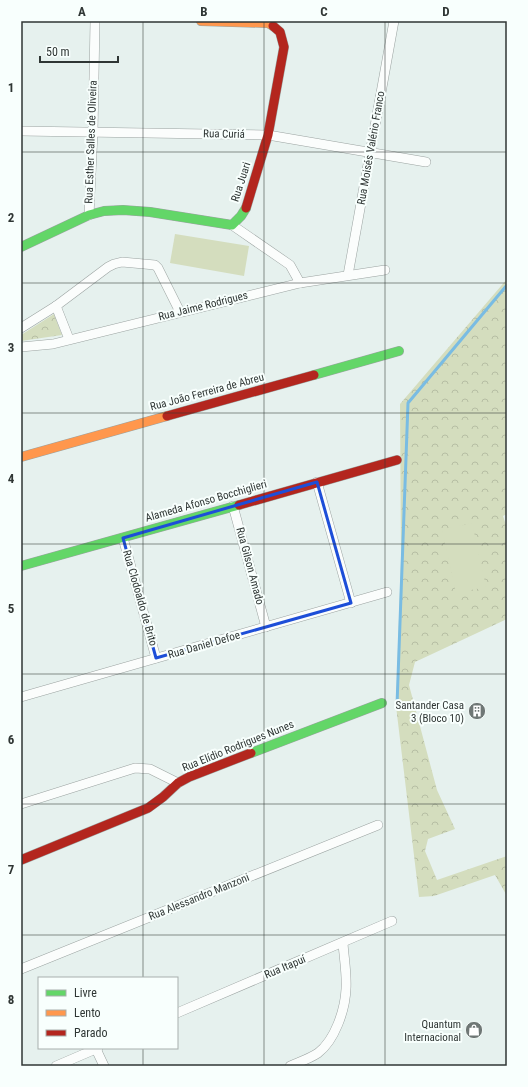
<svg xmlns="http://www.w3.org/2000/svg" width="528" height="1087" font-family="'Roboto Condensed',sans-serif">
<style>
.park{fill:url(#park-crowns)}
.garden{fill:#d4ddbe}
.lines{fill:none;stroke-linecap:round;stroke-linejoin:round}
.stream{stroke:#79bce3;stroke-width:3}
.street-casing{stroke:#9ba3a1;stroke-width:10}
.fast-casing{stroke:#9ba3a1;stroke-width:10}
.slow-casing{stroke:#9ba3a1;stroke-width:10}
.jam-casing{stroke:#9ba3a1;stroke-width:10}
.street{stroke:#fbfdfc;stroke-width:9}
.fast{stroke:#63d668;stroke-width:9}
.slow{stroke:#ff974d;stroke-width:9}
.jam{stroke:#b3261e;stroke-width:9}
.marked{fill:none;stroke:#1d4ed8;stroke-width:3;stroke-linejoin:round}
.grid{fill:none;stroke:#2f3634;stroke-width:1;stroke-opacity:0.55}
.labels{text-anchor:middle;dominant-baseline:central;stroke-width:4;stroke-linejoin:round;paint-order:stroke}
.street-label{font-size:11px;fill:#2f3634;stroke:#f8fffd}
.poi-label{font-size:11px;fill:#2f3634;stroke:#f8fffd;text-anchor:end}
.neatline{fill:none;stroke:#2f3634;stroke-width:1.5}
.grid-label{font-size:13px;text-anchor:middle;font-weight:bold;fill:#2f3634}
</style>
<defs>
<pattern id="park-crowns" width="20" height="18" patternUnits="userSpaceOnUse"><rect width="20" height="18" fill="#d4ddbe"/><path d="M2 6a3 3 0 1 1 6 0M12 15a3 3 0 1 1 6 0" fill="none" stroke="#b6bea4"/></pattern>
</defs>
<rect width="100%" height="100%" fill="#e6f1ee"/>
<g class="park">
<path d="M507 279V514L503 516 507 528V619L415 662 409 685 437 790 455 829 428 839 425 851 437 880 507 856V896L495 875 434 896 419 897 396 706 401 559 400 404Z"/>
<path d="M54 314 62 335 21 341V335Z"/>
</g>
<g class="garden">
<path d="M175 234 249 246 244 276 170 263Z"/>
<path d="M472 523 486 587 456 593 442 530Z"/>
</g>
<g class="lines">
<path class="stream" d="M397 705 408 403 507 285"/>
<defs>
<g id="street">
<path d="M21 131 268 135 426 162"/>
<path d="M89 215 93 132 95 21"/>
<path d="M232 225 290 265 300 283"/>
<path d="M348 275 394 21"/>
<path d="M56 306 69 339"/>
<path d="M21 328 56 306 108 267 114 264 122 262 155 265 158 268 180 312"/>
<path d="M21 347 53 344 300 283 385 270"/>
<path d="M317 482 351 603"/>
<path d="M233 506 266 627"/>
<path d="M123 538 156 658"/>
<path d="M21 697 387 592"/>
<path d="M21 804 135 768 150 769 178 783"/>
<path d="M21 969 378 825"/>
<path d="M177 1013 392 921"/>
<path d="M96 1049 104 1066"/>
<path d="M56 1066 98 1048"/>
<path d="M290 1066C299 1062 309 1059 318 1053 335 1040 345 1010 346 989 347 974 344 958 343 943"/>
</g>
<g id="fast">
<path d="M21 247 89 215 104 211 123 210 150 212 232 225 241 216 246 208"/>
<path d="M314 375 399 351"/>
<path d="M21 566 239 505"/>
<path d="M251 753 382 703"/>
</g>
<g id="slow">
<path d="M201 21 268 23 273 26"/>
<path d="M21 457 167 416"/>
</g>
<g id="jam">
<path d="M246 208 268 135 284 47 280 32 273 26"/>
<path d="M167 416 314 375"/>
<path d="M239 505 397 460"/>
<path d="M21 860 148 808 163 797 178 783 189 777 251 753"/>
</g>
</defs>
<use href="#street" class="street-casing"/>
<use href="#fast" class="fast-casing"/>
<use href="#slow" class="slow-casing"/>
<use href="#jam" class="jam-casing"/>
<use href="#street" class="street"/>
<use href="#fast" class="fast"/>
<use href="#slow" class="slow"/>
<use href="#jam" class="jam"/>
</g>
<path class="marked" d="M317 482 351 603 156 658 123 538Z"/>
<path class="grid" d="M143 21V978M264 21V1066M385 21V1066M21 152H507M21 283H507M21 413H507M21 544H507M21 674H507M21 804H507M21 935H507M143 1048V1066"/>
<defs>
<symbol id="building-disc" viewBox="-11 -11 22 22"><circle r="9.5" fill="#6f7775" stroke="#f8fffd"/><path d="M-4-6H4V6H1V3H-1V6H-4ZM-2.5-4.3h1.7v1.8h-1.7ZM.8-4.3h1.7v1.8H.8ZM-2.5-1h1.7V.8h-1.7ZM.8-1h1.7V.8H.8Z" fill="#fff"/></symbol>
<symbol id="shop-disc" viewBox="-11 -11 22 22"><circle r="9.5" fill="#6f7775" stroke="#f8fffd"/><path d="M-5-2.5h2.3a2.7 3.5 0 0 1 5.4 0H5L5.5 6h-11ZM-1.5-2.5h3a1.5 2.3 0 0 0-3 0Z" fill="#fff"/></symbol>
</defs>
<g fill-rule="evenodd">
<use href="#building-disc" x="467" y="701" width="20" height="20"/>
<use href="#shop-disc" x="464" y="1020" width="20" height="20"/>
</g>
<g class="labels">
<g class="street-label">
<text transform="translate(224 134) rotate(1)">Rua Curiá</text>
<text transform="translate(91 142) rotate(-88)">Rua Esther Salles de Oliveira</text>
<text transform="translate(371 148) rotate(-80)">Rua Moisés Valério Franco</text>
<text transform="translate(241 182) rotate(-72)">Rua Juari</text>
<text transform="translate(203 306) rotate(-14)">Rua Jaime Rodrigues</text>
<text transform="translate(207 392) rotate(-15)">Rua João Ferreira de Abreu</text>
<text transform="translate(206 501) rotate(-16)">Alameda Afonso Bocchiglieri</text>
<text transform="translate(250 566) rotate(75)">Rua Gilson Amado</text>
<text transform="translate(140 598) rotate(74)">Rua Clodoaldo de Brito</text>
<text transform="translate(204 645) rotate(-16)">Rua Daniel Defoe</text>
<text transform="translate(238 746) rotate(-22)">Rua Elídio Rodrigues Nunes</text>
<text transform="translate(199 897) rotate(-22)">Rua Alessandro Manzoni</text>
<text transform="translate(285 967) rotate(-23)">Rua Itapuí</text>
</g>
<g class="poi-label">
<text x="464" y="705">Santander Casa<tspan x="464" dy="13">3 (Bloco 10)</tspan></text>
<text x="461" y="1024">Quantum<tspan x="461" dy="13">Internacional</tspan></text>
</g>
</g>
<rect width="528" height="1087" fill="none" stroke="#f8fffd" stroke-width="44"/>
<rect x="38" y="977" width="140" height="72" fill="#f8fffd" stroke="#a8afad"/>
<rect x="46" y="990" width="20" height="6" fill="#63d668" stroke="#a8afad"/>
<text x="74" y="997" font-size="12" fill="#2f3634">Livre</text>
<rect x="46" y="1010" width="20" height="6" fill="#ff974d" stroke="#a8afad"/>
<text x="74" y="1017" font-size="12" fill="#2f3634">Lento</text>
<rect x="46" y="1030" width="20" height="6" fill="#b3261e" stroke="#a8afad"/>
<text x="74" y="1037" font-size="12" fill="#2f3634">Parado</text>
<path d="M40 56v6h78v-6" fill="none" stroke="#2f3634" stroke-width="2"/>
<text x="46" y="56" font-size="12" fill="#2f3634" stroke="#f8fffd" stroke-width="3" paint-order="stroke">50 m</text>
<rect x="22" y="22" width="484" height="1043" class="neatline"/>
<g class="grid-label">
<text x="82" y="16">A</text>
<text x="204" y="16">B</text>
<text x="324" y="16">C</text>
<text x="446" y="16">D</text>
<text x="11" y="92">1</text>
<text x="11" y="222">2</text>
<text x="11" y="352">3</text>
<text x="11" y="483">4</text>
<text x="11" y="613">5</text>
<text x="11" y="744">6</text>
<text x="11" y="874">7</text>
<text x="11" y="1004">8</text>
</g>
</svg>
